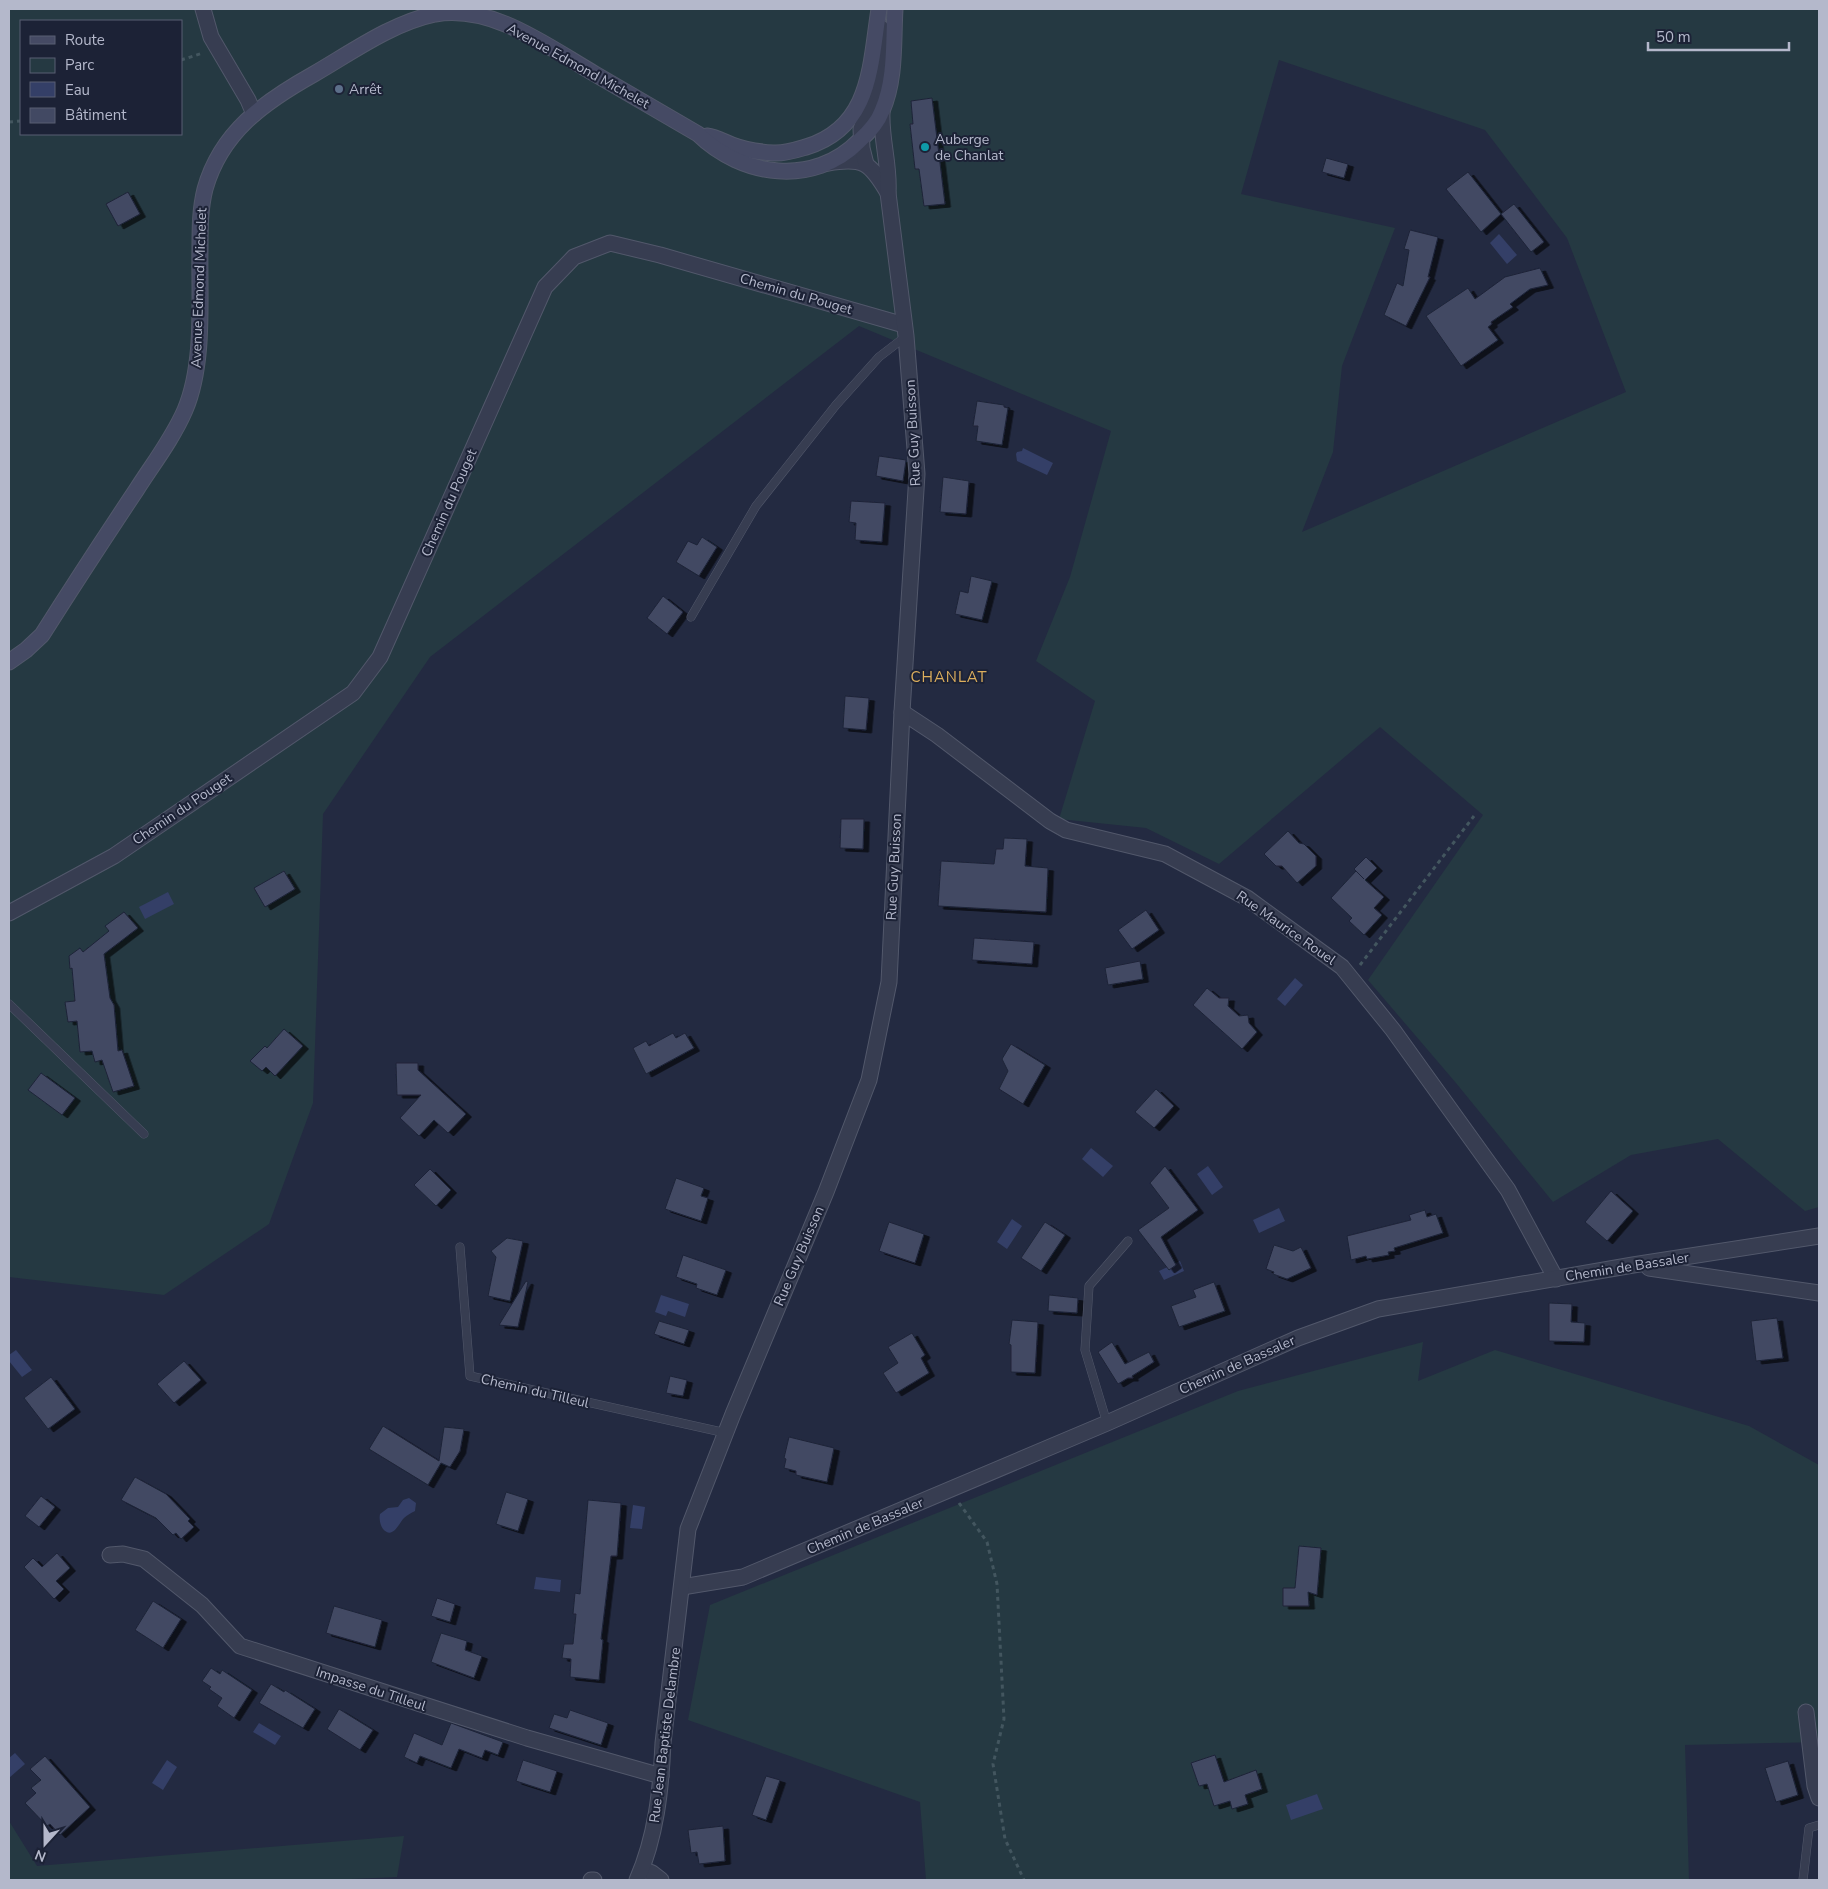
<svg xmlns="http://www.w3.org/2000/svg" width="1828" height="1889" font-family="'Nunito Sans',sans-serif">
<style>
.green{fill:#253942;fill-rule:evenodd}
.water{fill:#343f67}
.building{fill:#424963;stroke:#1e2438;filter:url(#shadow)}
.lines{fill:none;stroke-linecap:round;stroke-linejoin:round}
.service-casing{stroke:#52586b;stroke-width:9}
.minor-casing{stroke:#52586b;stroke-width:17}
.secondary-casing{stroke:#52586b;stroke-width:17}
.path{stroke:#43565f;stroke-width:3;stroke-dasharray:4 4;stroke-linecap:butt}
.service{stroke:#373d51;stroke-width:8}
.minor{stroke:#373d51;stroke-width:15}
.secondary{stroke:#454a64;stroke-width:15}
.service-dot{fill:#5c6f8a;stroke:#1c2236;stroke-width:2}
.culture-dot{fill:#0f9aa8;stroke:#1c2236;stroke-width:2}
.labels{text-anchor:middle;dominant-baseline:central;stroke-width:4;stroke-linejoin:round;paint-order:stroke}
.street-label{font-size:14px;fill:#b4b8cb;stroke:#1c2236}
.poi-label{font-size:14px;fill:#b4b8cb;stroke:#1c2236;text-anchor:start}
.neighbourhood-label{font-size:15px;letter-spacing:1px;fill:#ddaf5d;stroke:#1c2236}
</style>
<defs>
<filter id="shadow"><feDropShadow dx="5.5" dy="3" stdDeviation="0" flood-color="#0009"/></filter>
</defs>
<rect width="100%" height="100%" fill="#232a41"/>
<g class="green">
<path d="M9 9H1819V1207L1805 1211 1718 1139 1631 1155 1553 1202 1456 1083 1368 980 1483 815 1380 727 1219 864 1146 828 1059 819 1095 701 1036 661 1070 577 1111 431 859 326 430 657 323 814 313 1103 269 1224 164 1295 9 1277ZM21 21H181V134H21ZM1279 60 1485 130 1567 238 1626 392 1302 532 1333 452 1342 366 1395 228 1241 194Z"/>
<path d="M1423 1342 1418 1381 1495 1350 1749 1426 1819 1465V1742L1685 1745 1689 1880H926L920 1802 688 1720 710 1605 1238 1391Z"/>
<path d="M9 1821 37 1866 404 1836 397 1877 329 1880H9Z"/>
</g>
<g class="water">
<path d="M1499 234 1517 255 1507 264 1490 243Z"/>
<path d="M1023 448 1053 463 1047 475 1017 461 1016 454 1017 452 1022 451Z"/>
<path d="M168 892 174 904 145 919 139 907Z"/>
<path d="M1295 978 1303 985 1285 1006 1277 999Z"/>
<path d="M1091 1148 1113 1166 1103 1177 1082 1159Z"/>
<path d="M1208 1166 1223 1187 1212 1195 1197 1174Z"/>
<path d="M1279 1208 1285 1221 1259 1233 1253 1220Z"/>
<path d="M1012 1219 1022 1226 1007 1249 997 1242Z"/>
<path d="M1180 1261 1184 1271 1164 1280 1159 1271Z"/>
<path d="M661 1295 689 1304 685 1317 668 1311 666 1316 655 1312Z"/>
<path d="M16 1350 32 1370 22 1377 9 1361V1355Z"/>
<path d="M409 1498 416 1503 415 1511C411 1513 407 1515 404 1518 399 1523 393 1540 383 1529 380 1525 379 1518 380 1514L388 1508 398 1507 403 1500Z"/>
<path d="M633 1505 645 1507 642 1529 630 1528Z"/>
<path d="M536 1577 561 1580 560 1592 534 1589Z"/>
<path d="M259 1723 281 1736 275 1745 253 1732Z"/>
<path d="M15 1753 25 1764 9 1778V1758Z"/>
<path d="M167 1760 177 1767 163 1790 152 1783Z"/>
<path d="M1317 1794 1323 1809 1291 1820 1286 1805Z"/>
</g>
<g class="building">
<path d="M932 98 945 204 924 206 919 169H915L910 124H913L911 101Z"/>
<path d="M1326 158 1348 164 1344 178 1322 172Z"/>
<path d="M1468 172 1501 214 1481 232 1446 189Z"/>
<path d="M128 192 140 214 118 226 106 204Z"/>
<path d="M1514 204 1544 242 1531 252 1501 214Z"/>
<path d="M1410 230 1438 237 1428 277H1430L1406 326 1384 315 1397 283 1403 286 1409 250 1404 249Z"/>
<path d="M1540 268 1548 285 1530 289 1510 304 1513 307 1491 322 1492 324 1488 327 1498 340 1461 366 1426 316 1468 288 1475 299 1505 277Z"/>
<path d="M977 401 1004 405V407L1008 408 1002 445 976 441 978 426H973Z"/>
<path d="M879 456 906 460 903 481 876 476Z"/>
<path d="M943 477 969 481 966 514 940 512Z"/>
<path d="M851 501 885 503 882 542 855 540 856 523 849 522Z"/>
<path d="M702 537 717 547 699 576 676 562 688 541 697 545Z"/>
<path d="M971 576 992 581 982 620 955 614 960 591 968 593Z"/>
<path d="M663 596 683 612 667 634 647 618Z"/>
<path d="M845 696 869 698 866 730 843 728Z"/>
<path d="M841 819H864L863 849 840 848Z"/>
<path d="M1288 831 1299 843 1304 844 1316 856V866L1297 883 1282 866H1276L1264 854Z"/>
<path d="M1004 838 1027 839 1025 866 1048 868 1046 912 938 906 941 861 994 864 996 849H1003Z"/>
<path d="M1366 857 1377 868 1365 880 1384 897 1374 908 1382 915 1364 935 1349 921 1352 918 1331 898 1356 871 1364 879 1354 869Z"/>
<path d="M284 871 295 889 265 907 254 888Z"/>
<path d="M1146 910 1159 930 1132 949 1118 930Z"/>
<path d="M124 912 138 928 104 954 110 998 114 1005 118 1051 122 1050 134 1086 113 1092 102 1060 95 1062 92 1051 80 1052 77 1021 68 1022 65 1002 75 1001 72 968 70 969 69 956 80 948 83 952 109 931 105 926Z"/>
<path d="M974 938 1034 942 1032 964 972 960Z"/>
<path d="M1140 961 1143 979 1108 985 1105 968Z"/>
<path d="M1207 988 1219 998H1229L1228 1006 1239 1016 1248 1015 1249 1023 1257 1032 1242 1049 1193 1005Z"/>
<path d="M284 1029 303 1046 275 1076 266 1067 262 1071 250 1061 265 1046 267 1048Z"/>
<path d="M673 1033 676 1038 685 1033 694 1048 646 1074 633 1048 646 1041 649 1046Z"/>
<path d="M1011 1044 1045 1065 1023 1104 999 1089 1008 1071 1002 1059Z"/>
<path d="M396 1063H418V1070L466 1114 448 1133 434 1120 419 1136 400 1118 421 1095H397Z"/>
<path d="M41 1073 75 1098 62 1115 28 1090Z"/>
<path d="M1156 1089 1174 1106 1154 1128 1135 1112Z"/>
<path d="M1165 1166 1198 1210 1161 1237 1176 1265 1169 1270 1138 1230 1169 1208 1150 1183Z"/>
<path d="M430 1169 451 1190 436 1206 414 1185Z"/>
<path d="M676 1178 704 1188 701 1196 708 1198 701 1221 665 1209Z"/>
<path d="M1611 1191 1633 1211 1607 1241 1585 1222Z"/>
<path d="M1425 1210 1427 1217 1436 1214 1443 1233 1394 1248 1395 1251 1388 1252 1389 1255 1367 1259 1366 1256 1351 1260 1347 1236 1411 1220 1409 1215Z"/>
<path d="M889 1222 924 1234 915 1263 879 1251Z"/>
<path d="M1045 1222 1065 1235 1041 1271 1021 1258Z"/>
<path d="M507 1238 523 1241 510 1301 488 1296 496 1257 491 1251Z"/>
<path d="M1274 1245 1293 1251 1301 1247 1311 1268 1287 1279 1273 1274 1274 1272 1266 1269Z"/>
<path d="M683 1255 726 1270 717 1295 696 1288 697 1284 676 1277Z"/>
<path d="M526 1281 528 1282 518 1327 499 1325Z"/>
<path d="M1214 1282 1225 1311 1179 1327 1171 1306 1196 1297 1193 1290Z"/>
<path d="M1049 1295 1078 1298 1077 1313 1048 1311Z"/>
<path d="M1549 1303 1572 1304 1571 1322 1585 1323 1584 1342 1549 1341Z"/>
<path d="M1777 1318 1783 1358 1756 1361 1751 1321Z"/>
<path d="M1012 1320 1038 1322 1035 1373 1011 1372V1345L1009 1344Z"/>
<path d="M659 1321 689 1330 684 1344 654 1334Z"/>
<path d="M912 1333 925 1355 921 1358 929 1373 896 1393 883 1373 898 1363 888 1347Z"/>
<path d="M1112 1342 1125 1364 1149 1352 1154 1362 1132 1376 1133 1378H1128L1118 1384 1098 1352Z"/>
<path d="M184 1361 201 1380 174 1403 157 1384Z"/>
<path d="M670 1376 687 1380 683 1396 666 1393Z"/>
<path d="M51 1377 75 1409 48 1429 24 1398Z"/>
<path d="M383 1426 439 1461 444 1427 464 1429 460 1451 450 1467 441 1463 428 1485 369 1449Z"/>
<path d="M789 1437 834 1448 827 1482 796 1475V1471L784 1468 786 1459 784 1458Z"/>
<path d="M135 1477 166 1494 190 1519 188 1521 194 1527 181 1539 176 1533 173 1535 156 1518 121 1500Z"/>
<path d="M506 1492 528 1499 518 1531 496 1524Z"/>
<path d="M41 1496 55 1507 39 1527 25 1516Z"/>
<path d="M588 1500 621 1503 617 1556H611L601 1639 603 1640 599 1680 570 1677 571 1659 562 1658 564 1644H573L576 1614H573L575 1593 580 1594Z"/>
<path d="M1299 1546 1321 1548 1317 1595 1308 1592 1309 1606H1283V1588H1295Z"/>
<path d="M57 1553 70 1568 56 1581 64 1589 54 1599 24 1567 33 1558 42 1567Z"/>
<path d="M437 1598 455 1604 450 1622 431 1616Z"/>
<path d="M153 1601 181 1619 163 1648 135 1630Z"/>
<path d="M334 1606 382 1620 375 1647 326 1633Z"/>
<path d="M441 1633 467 1641 465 1650 482 1656 474 1678 431 1662Z"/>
<path d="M211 1668 220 1674 222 1670 252 1690 234 1718 217 1706 222 1698 209 1689 211 1687 202 1681Z"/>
<path d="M271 1684 284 1692 285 1690 315 1709 303 1728 259 1703Z"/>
<path d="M339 1709 373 1730 360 1750 327 1729Z"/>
<path d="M570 1710 608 1723 601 1745 549 1728 554 1714 567 1718Z"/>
<path d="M451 1723 503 1742 498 1755 485 1750 482 1758 459 1749 451 1768 420 1756 417 1763 404 1757 414 1733 442 1745Z"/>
<path d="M1215 1755 1224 1782 1256 1770 1262 1789 1245 1795 1248 1804 1232 1809 1230 1801 1214 1806 1207 1784 1199 1786 1191 1763Z"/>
<path d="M45 1756 90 1807 60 1835 50 1824 47 1826 25 1803 36 1793 31 1788 41 1780 30 1769Z"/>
<path d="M523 1760 557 1771 550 1792 516 1781Z"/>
<path d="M1788 1761 1798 1795 1776 1802 1765 1768Z"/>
<path d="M766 1776 780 1780 766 1820 752 1815Z"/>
<path d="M723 1826 725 1861 699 1864 697 1852 691 1853 688 1830Z"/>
</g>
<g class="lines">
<defs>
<g id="service">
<path d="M691 617 756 506 836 405 879 357 905 337"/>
<path d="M9 1004 144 1134"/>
<path d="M460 1247 470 1376 726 1433"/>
<path d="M1107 1423 1085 1350 1089 1286 1128 1241"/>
<path d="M1803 1880 1809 1828 1819 1825"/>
</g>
<g id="minor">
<path d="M203 9 211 37 248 100 254 114"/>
<path d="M828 163C863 157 870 162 888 193"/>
<path d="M866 164 862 148 861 129 876 92 880 76 881 28"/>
<path d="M902 712 937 735 1050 821 1066 830 1165 854 1247 898 1342 967 1393 1030 1508 1190 1556 1279"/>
<path d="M9 913 114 856 353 693 380 657 545 287 574 257 610 243 660 255 904 325"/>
<path d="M1649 1268 1819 1293"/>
<path d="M110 1555 123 1554 144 1559 202 1605 240 1646 527 1738 661 1776"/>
<path d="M682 1587 743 1577 1107 1423 1298 1338 1378 1309 1633 1265 1819 1236"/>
<path d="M1806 1712 1815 1786 1819 1798"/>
<path d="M642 1869 652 1873 661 1880"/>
<path d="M591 1880H594"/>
<path d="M637 1880C656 1837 661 1790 663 1743L688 1529 733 1414 826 1192 869 1080 889 982 902 712 917 474 906 336 888 193C890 166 881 140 882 113"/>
</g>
<g id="secondary">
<path d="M707 136C716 137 724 142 732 145 745 150 759 152 773 153 784 154 796 150 806 147 872 127 870 65 879 9"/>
<path d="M9 662 26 650 42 635C73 586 105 537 137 489 153 464 173 438 185 410 205 363 199 299 200 248 200 228 200 209 205 189 221 132 264 102 314 74 352 52 392 23 435 14 493 4 548 47 595 74 629 94 664 114 698 134 742 177 814 187 859 141 868 133 878 122 882 111 896 79 893 42 895 9"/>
</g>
</defs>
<use href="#service" class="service-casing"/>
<use href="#minor" class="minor-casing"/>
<use href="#secondary" class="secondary-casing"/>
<g class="path">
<path d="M181 60 203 53"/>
<path d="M9 122 21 121"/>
<path d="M1360 965 1474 816"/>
<path d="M959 1503 987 1542 997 1584 1004 1719 993 1764 1005 1839 1024 1880"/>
</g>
<use href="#service" class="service"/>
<use href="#minor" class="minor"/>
<use href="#secondary" class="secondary"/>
</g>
<circle class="service-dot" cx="339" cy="89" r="5"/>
<circle class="culture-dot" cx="925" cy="147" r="5"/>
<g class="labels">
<g class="street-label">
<text transform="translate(578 66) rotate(29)">Avenue Edmond Michelet</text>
<text transform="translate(199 288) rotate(-88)">Avenue Edmond Michelet</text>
<text transform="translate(796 294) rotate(16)">Chemin du Pouget</text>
<text transform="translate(913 433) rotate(-93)">Rue Guy Buisson</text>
<text transform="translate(449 503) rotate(-66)">Chemin du Pouget</text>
<text transform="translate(182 809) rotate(-34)">Chemin du Pouget</text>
<text transform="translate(894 867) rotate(-87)">Rue Guy Buisson</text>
<text transform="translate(1286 928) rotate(35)">Rue Maurice Rouel</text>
<text transform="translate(799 1256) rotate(-67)">Rue Guy Buisson</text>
<text transform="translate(1627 1267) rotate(-9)">Chemin de Bassaler</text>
<text transform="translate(1237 1365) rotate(-24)">Chemin de Bassaler</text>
<text transform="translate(535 1391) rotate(13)">Chemin du Tilleul</text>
<text transform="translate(865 1526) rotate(-23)">Chemin de Bassaler</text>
<text transform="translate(371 1689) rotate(18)">Impasse du Tilleul</text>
<text transform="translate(665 1735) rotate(-83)">Rue Jean Baptiste Delambre</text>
</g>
<g class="poi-label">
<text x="349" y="89">Arrêt</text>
<text x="935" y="139">Auberge<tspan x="935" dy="16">de Chanlat</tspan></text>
</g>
<g class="neighbourhood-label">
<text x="949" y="677">CHANLAT</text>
</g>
</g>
<rect width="1828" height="1889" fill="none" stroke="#b4b8cb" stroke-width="20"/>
<rect x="20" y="20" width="162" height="115" fill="#1c2236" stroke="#595e72"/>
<rect x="30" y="36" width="25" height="8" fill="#454a64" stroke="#595e72"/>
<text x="65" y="45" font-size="15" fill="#b4b8cb">Route</text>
<rect x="30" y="58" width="25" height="15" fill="#253942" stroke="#595e72"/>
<text x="65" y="70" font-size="15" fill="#b4b8cb">Parc</text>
<rect x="30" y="82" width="25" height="15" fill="#343f67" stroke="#595e72"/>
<text x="65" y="95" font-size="15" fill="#b4b8cb">Eau</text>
<rect x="30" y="108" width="25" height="15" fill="#424963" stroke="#595e72"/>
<text x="65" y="120" font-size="15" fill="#b4b8cb">Bâtiment</text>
<g transform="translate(45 1844) rotate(201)" stroke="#1c2236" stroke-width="4" paint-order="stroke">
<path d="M0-4L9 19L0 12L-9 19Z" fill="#b4b8cb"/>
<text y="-8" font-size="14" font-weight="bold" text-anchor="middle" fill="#b4b8cb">N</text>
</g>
<path d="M1648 42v8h141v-8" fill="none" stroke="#b4b8cb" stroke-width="2.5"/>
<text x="1656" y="42" font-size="15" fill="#b4b8cb" stroke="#1c2236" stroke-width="4" paint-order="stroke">50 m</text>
</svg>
